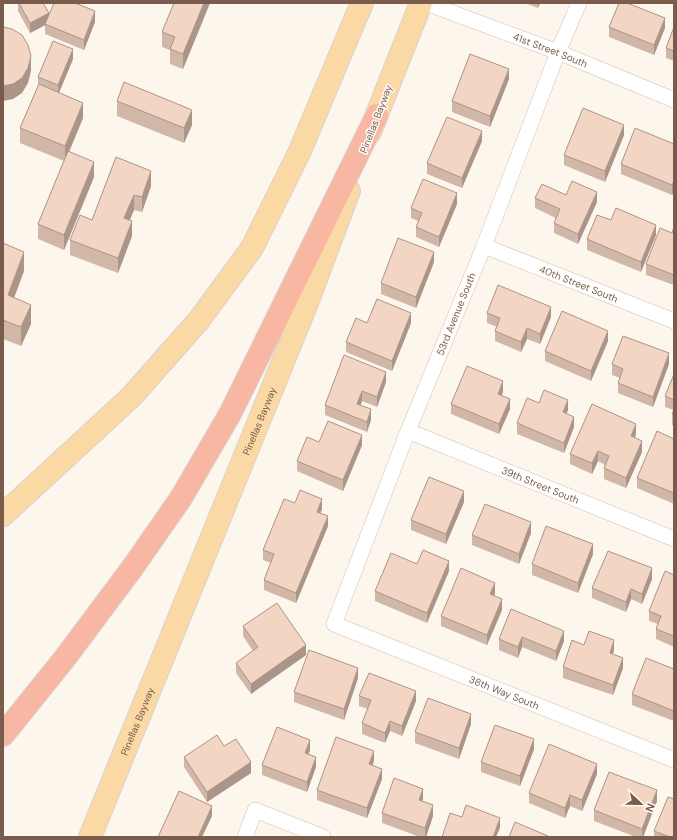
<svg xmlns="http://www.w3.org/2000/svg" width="677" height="840" font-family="'DM Sans',sans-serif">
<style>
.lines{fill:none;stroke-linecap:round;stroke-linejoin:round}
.minor-casing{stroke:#d1beb0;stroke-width:16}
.primary-casing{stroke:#dad1cd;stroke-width:24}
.motorway-casing{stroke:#dad1cd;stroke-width:24}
.minor{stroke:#fff;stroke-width:15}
.primary{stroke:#fbd9a5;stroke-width:22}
.motorway{stroke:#f7b7a3;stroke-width:22}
.wall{fill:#d1b7a8}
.shaded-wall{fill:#aa9588}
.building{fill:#f3d5c3;stroke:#aa9588}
.labels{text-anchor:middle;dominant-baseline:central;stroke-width:3;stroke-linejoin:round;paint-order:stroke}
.street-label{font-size:10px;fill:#7a5c4d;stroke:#fffaf3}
</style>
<rect width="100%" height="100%" fill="#fdf6ec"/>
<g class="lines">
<defs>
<g id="minor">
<path id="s1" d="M426 3 558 52 674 100"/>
<path id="s2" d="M579 3 558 52 484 246 408 431 334 624 674 760"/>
<path id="s3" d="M484 246 674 321"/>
<path id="s4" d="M408 431 674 539"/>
<path d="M245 837 255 810 323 837"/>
</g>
<g id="primary">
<path d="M370 132 421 3"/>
<path d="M3 515 132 396 199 320 252 248 299 153 362 3"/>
<path id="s5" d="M90 837 307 303 349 191"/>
</g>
<path id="motorway" d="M3 735 65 658 133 567 181 498 230 414 377 115"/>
</defs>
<use href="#minor" class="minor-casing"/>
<use href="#primary" class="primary-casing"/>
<use href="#motorway" class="motorway-casing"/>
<use href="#minor" class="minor"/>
<use href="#primary" class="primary"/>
<use href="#motorway" class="motorway"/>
</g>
<g class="wall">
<path d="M18 3H43L49 16 95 22 84 50 45 34V25L30 33 18 11Z"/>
<path d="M210 3 183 69 170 64V50L162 47V32Z"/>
<path d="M525 3H540L538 8Z"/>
<path d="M609 27 665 28 654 55 609 37Z"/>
<path d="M674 27V61L666 58V48Z"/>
<path d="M73 59 59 93 83 118 69 152 94 177 64 250 38 239V224L64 161 20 143V128L38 85V77Z"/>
<path d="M509 79 490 127 452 112V101Z"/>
<path d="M117 101 192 125 184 143 117 116Z"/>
<path d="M624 135 605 182 564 165V155Z"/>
<path d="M482 141 462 188 427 174V163Z"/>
<path d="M674 144V191L672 195 621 174V164Z"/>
<path d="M116 157 151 186 142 212 134 210 130 220 132 236 118 273 70 255V240L92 220Z"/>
<path d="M566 195 597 202 578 244 554 233V223L556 218 535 208V198Z"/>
<path d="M457 204 439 247 416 237V227L418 221 411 218V208Z"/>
<path d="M674 227V285L646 275V264L672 233Z"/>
<path d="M656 235 641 272 587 250V239Z"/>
<path d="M3 243 24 271 14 298 31 324 21 346 3 339Z"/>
<path d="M434 262 416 308 381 294V283Z"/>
<path d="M487 313 551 317 540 344 527 339 521 352 495 341V331L497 327 487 323Z"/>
<path d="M367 323H411L392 371 346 352V342Z"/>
<path d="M608 341 591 381 545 361V351Z"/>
<path d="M612 364H669L653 407 618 393V383L620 378 612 375Z"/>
<path d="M674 374V426L672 425V414L674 410 665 407V396Z"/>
<path d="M386 382 377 407 362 401 361 405 371 420 367 432 325 415V405Z"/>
<path d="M503 392 501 395 510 409 499 434 451 414V404Z"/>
<path d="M539 403 568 410 566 414 574 427 564 453 517 434V423Z"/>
<path d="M636 434 635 438 642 452 626 488 604 479V468L605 465 598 461 592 474 570 464V454Z"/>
<path d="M674 439V504L637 488V478Z"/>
<path d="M362 445 343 491 297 471V461Z"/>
<path d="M464 502 446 544 411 530V520Z"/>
<path d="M295 503 322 509 320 513 328 526 296 603 264 590V580L271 563 263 560V550Z"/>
<path d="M531 533 519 564 472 545V535Z"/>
<path d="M593 554 578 593 532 575V564Z"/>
<path d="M449 571 427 623 375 601V591Z"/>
<path d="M674 575V647L656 639V629L658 624 649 621V611Z"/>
<path d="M652 579 642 604 631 599 626 612 592 598V588Z"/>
<path d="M495 593 494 596 502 610 487 645 441 626V616Z"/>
<path d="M511 609 564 641 556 661 522 647 518 658 499 650V639Z"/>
<path d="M243 626 306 655 251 694 236 673V663L253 651 243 636Z"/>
<path d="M584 645 614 650 613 654 623 668 613 695 563 678V667Z"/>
<path d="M674 669V721L632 705V694Z"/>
<path d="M358 678 344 720 294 702V692Z"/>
<path d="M359 696 416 701 402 736 390 731 385 743 362 734V723L368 709 359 706Z"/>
<path d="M471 724 459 759 415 743V732Z"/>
<path d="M534 749 520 786 481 772V762Z"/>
<path d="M310 750 309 754 316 767 307 792 262 775V765Z"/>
<path d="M184 757 251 773 207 802 184 767Z"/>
<path d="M374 761 372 765 382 779 367 818 317 800V790Z"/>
<path d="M597 774 582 811 570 806 565 818 529 803V793Z"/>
<path d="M423 799 422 801 433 816 426 837H420L382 823V813Z"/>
<path d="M657 801 643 837H636L594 821V810Z"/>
<path d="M654 831 674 837H654Z"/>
</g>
<g class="shaded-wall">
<path d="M204 3H210L183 69V54Z"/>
<path d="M538 3H540L538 8Z"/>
<path d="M95 11V22L84 50V40Z"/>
<path d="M49 13V23L30 33V23Z"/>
<path d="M665 18V28L654 55V45Z"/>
<path d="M73 49V59L58 95V85Z"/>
<path d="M31 56V71L28 83 22 93 13 99 3 101V86Z"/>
<path d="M509 69V79L490 127V116Z"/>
<path d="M83 103V118L65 161V146Z"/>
<path d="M192 110V125L184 143V128Z"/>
<path d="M624 125V135L605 182V171Z"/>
<path d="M482 131V141L462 188V178Z"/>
<path d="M94 162V177L64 250V235Z"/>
<path d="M151 171V186L142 212V197Z"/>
<path d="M674 181V191L672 195V185Z"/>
<path d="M597 192V202L578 244V234Z"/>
<path d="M457 193V204L439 247V237Z"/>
<path d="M134 195V210L124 233V218Z"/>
<path d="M132 221V236L118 273V258Z"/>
<path d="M656 225V235L641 272V262Z"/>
<path d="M24 252V271L8 314V295Z"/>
<path d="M434 252V262L416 308V297Z"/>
<path d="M31 305V324L21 346V327Z"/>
<path d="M551 307V317L540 344V334Z"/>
<path d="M411 313V323L392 371V361Z"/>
<path d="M527 328V339L521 352V342Z"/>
<path d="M608 331V341L591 381V371Z"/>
<path d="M669 353V364L653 407V397Z"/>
<path d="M386 372V382L377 407V397Z"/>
<path d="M503 381V392L498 404V394Z"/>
<path d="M362 391V401L357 414V404Z"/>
<path d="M510 399V409L499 434V424Z"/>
<path d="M568 400V410L563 423V412Z"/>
<path d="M371 409V420L367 432V422Z"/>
<path d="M574 417V427L564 453V443Z"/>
<path d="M636 424V434L631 447V436Z"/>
<path d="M362 435V445L343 491V480Z"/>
<path d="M642 441V452L626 488V478Z"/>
<path d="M598 451V461L592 474V463Z"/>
<path d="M464 491V502L446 544V534Z"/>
<path d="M322 499V509L317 522V512Z"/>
<path d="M328 516V526L296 603V593Z"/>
<path d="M531 522V533L519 564V554Z"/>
<path d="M593 544V554L578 593V583Z"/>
<path d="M449 561V571L427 623V613Z"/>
<path d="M652 568V579L642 604V594Z"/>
<path d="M495 583V593L490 605V594Z"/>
<path d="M631 589V599L626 612V602Z"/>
<path d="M502 599V610L487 645V635Z"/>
<path d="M564 631V641L556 661V651Z"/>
<path d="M522 637V647L518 658V647Z"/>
<path d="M614 640V650L610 663V653Z"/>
<path d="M306 645V655L251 694V684Z"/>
<path d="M623 658V668L613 695V685Z"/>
<path d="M358 668V678L344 720V709Z"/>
<path d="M416 691V701L402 736V726Z"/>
<path d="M471 714V724L459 759V748Z"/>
<path d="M390 721V731L385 743V733Z"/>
<path d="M534 739V749L520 786V776Z"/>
<path d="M310 740V750L305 763V753Z"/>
<path d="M374 751V761L369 775V764Z"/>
<path d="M316 757V767L307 792V782Z"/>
<path d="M251 762V773L207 802V792Z"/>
<path d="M597 764V774L582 811V800Z"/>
<path d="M382 769V779L367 818V808Z"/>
<path d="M423 789V799L419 811V800Z"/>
<path d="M657 790V801L643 837H642V829Z"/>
<path d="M570 795V806L565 818V808Z"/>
<path d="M433 805V816L426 837H425V828Z"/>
<path d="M212 806V816L202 837H198Z"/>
<path d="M500 818V828L496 837H493Z"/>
</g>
<g class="building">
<path d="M19 3H43L49 13 30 23Z"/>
<path d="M54 3H75L95 11 84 40 45 24Z"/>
<path d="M174 3H204L183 54 170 49 175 37 162 32Z"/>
<path d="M619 3H627L665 18 654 45 609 27Z"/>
<path d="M3 27 12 29 22 35 28 45 31 56 28 68 22 78 13 84 3 86Z"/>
<path d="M674 27V51L666 48Z"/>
<path d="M53 41 73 49 58 85 38 77Z"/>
<path d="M470 54 509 69 490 116 452 101Z"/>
<path d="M124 82 192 110 184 128 117 101Z"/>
<path d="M39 84 83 103 65 146 20 128Z"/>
<path d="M583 108 624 125 605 171 564 155Z"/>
<path d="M447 117 482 131 462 178 427 163Z"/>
<path d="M635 128 674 144V181L672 185 621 164Z"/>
<path d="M68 151 94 162 64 235 38 224Z"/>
<path d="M116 157 151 171 142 197 134 195 124 218 132 221 118 258 70 240 80 215 92 220Z"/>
<path d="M423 179 457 193 439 237 416 227 422 213 411 208Z"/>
<path d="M572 181 597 192 578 234 554 223 560 209 535 198 542 184 566 195Z"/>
<path d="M616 208 656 225 641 262 587 239 597 215 611 220Z"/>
<path d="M674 227V275L646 264 660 228 672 233Z"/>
<path d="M398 238 434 252 416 297 381 283Z"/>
<path d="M3 243 24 252 8 295 31 305 21 327 3 320Z"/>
<path d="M498 285 551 307 540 334 527 328 521 342 495 331 500 318 487 313Z"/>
<path d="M377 299 411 313 392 361 346 342 356 318 367 323Z"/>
<path d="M562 311 608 331 591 371 545 351Z"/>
<path d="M623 336 669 353 653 397 618 383 623 369 612 364Z"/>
<path d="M344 355 386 372 377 397 362 391 357 404 371 409 367 422 325 405Z"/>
<path d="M467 366 503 381 498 394 510 399 499 424 451 404Z"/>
<path d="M674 374V400L665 396Z"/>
<path d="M544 390 568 400 563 412 574 417 564 443 517 423 527 398 539 403Z"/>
<path d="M592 404 636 424 631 436 642 441 626 478 604 468 609 456 598 451 592 463 570 454Z"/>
<path d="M674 409V415L672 414Z"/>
<path d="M328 421 362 435 343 480 297 461 307 437 319 442Z"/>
<path d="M657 431 674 439V493L637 478Z"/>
<path d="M429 477 464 491 446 534 411 520Z"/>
<path d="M300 490 322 499 317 512 328 516 296 593 264 580 274 554 263 550 284 499 295 503Z"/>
<path d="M485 504 531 522 519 554 472 535Z"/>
<path d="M546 526 593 544 578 583 532 564Z"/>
<path d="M423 550 449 561 427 613 375 591 391 553 417 564Z"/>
<path d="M608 551 652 568 642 594 631 589 626 602 592 588Z"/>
<path d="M461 568 495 583 490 594 502 599 487 635 441 616Z"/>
<path d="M665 571 674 575V636L656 629 661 616 649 611Z"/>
<path d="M277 603 306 645 251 684 236 663 258 647 243 626Z"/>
<path d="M511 609 564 631 556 651 522 637 518 647 499 639Z"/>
<path d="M589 631 614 640 610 653 623 658 613 685 563 667 572 640 584 645Z"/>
<path d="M309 650 358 668 344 709 294 692Z"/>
<path d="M646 658 674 669V711L632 694Z"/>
<path d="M369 673 416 691 402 726 390 721 385 733 362 723 371 700 359 696Z"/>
<path d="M428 698 471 714 459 748 415 732Z"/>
<path d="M495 725 534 739 520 776 481 762Z"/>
<path d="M277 727 310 740 305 753 316 757 307 782 262 765Z"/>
<path d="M217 735 224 746 236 739 251 762 207 792 184 757Z"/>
<path d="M336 737 374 751 369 764 382 769 367 808 317 790Z"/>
<path d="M549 744 597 764 582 800 570 795 565 808 529 793Z"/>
<path d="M609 772 657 790 642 829 594 810Z"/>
<path d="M394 778 423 789 419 800 433 805 425 828 382 813Z"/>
<path d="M179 791 212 806 198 837H158Z"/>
<path d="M668 797 674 799V837H670L654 831Z"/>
<path d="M466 805 500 818 493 837H442L450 813 462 817Z"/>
<path d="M515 822 548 836 547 837H509Z"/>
</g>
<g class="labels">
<g class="street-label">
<text stroke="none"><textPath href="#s1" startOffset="133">41st Street South</textPath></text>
<text transform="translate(376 119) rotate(-69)">Pinellas Bayway</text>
<text stroke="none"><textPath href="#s3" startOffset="102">40th Street South</textPath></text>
<text transform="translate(456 314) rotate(-68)">53rd Avenue South</text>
<text stroke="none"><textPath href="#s5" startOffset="449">Pinellas Bayway</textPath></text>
<text stroke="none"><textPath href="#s4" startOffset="143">39th Street South</textPath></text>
<text stroke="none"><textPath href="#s2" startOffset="851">38th Way South</textPath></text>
<text stroke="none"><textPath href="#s5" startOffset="125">Pinellas Bayway</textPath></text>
</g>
</g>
<rect width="677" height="840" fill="none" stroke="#7a5c4d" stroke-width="8"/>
<g transform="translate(641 804) rotate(112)" stroke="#fffaf3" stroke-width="3" paint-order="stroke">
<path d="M0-3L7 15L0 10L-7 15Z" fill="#7a5c4d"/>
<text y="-6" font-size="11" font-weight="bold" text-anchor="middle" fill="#7a5c4d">N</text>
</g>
</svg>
